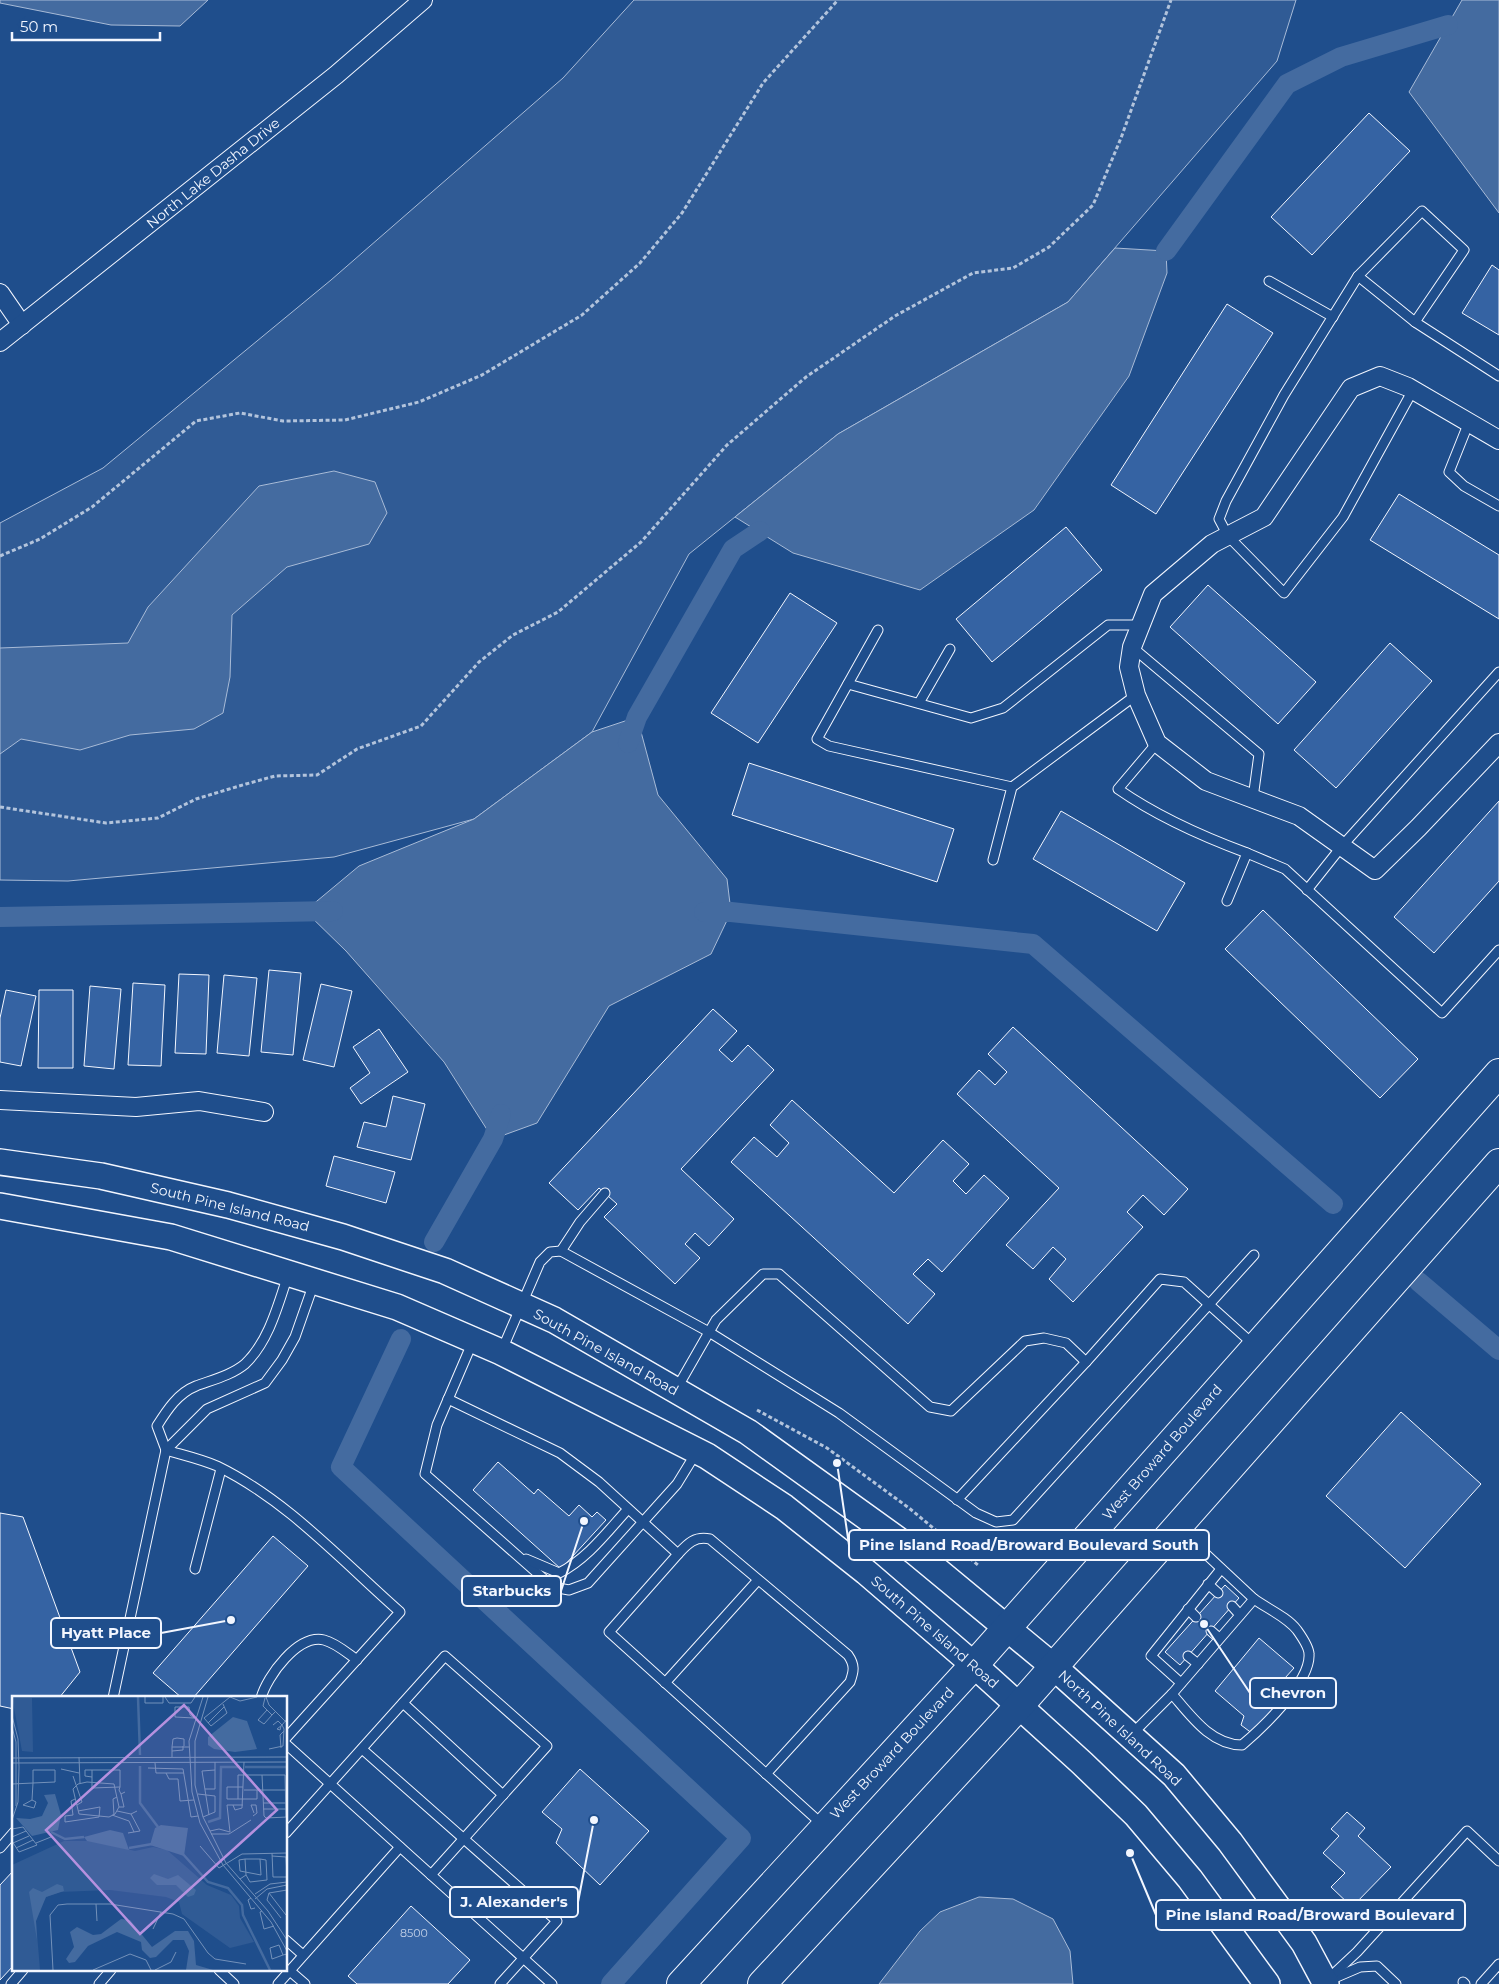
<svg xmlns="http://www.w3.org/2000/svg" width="1499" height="1984" font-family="Montserrat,sans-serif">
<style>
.green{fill:#305b95;stroke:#a8bbd7}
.water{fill:#446ba0;stroke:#a8bbd7}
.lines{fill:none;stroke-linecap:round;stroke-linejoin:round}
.canal{stroke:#446ba0;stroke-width:20}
.building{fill:#3563a3;stroke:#f2f6ff}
.lane-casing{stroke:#f2f6ff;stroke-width:11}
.street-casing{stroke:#f2f6ff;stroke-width:20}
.secondary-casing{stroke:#f2f6ff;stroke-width:28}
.primary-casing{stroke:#f2f6ff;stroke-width:30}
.path{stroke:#b3c4dc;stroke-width:3;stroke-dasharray:4 2.5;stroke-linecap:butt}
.lane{stroke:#1f4e8c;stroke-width:9}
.street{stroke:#1f4e8c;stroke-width:18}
.secondary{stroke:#1f4e8c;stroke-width:25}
.primary{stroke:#1f4e8c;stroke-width:28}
.labels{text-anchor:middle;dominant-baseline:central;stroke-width:4;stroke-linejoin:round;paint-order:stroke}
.number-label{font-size:11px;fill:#c3d1e8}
.street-label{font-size:14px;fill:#f2f6ff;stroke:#1f4e8c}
.inset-river{fill:none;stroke:#446ba0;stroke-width:2.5}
.inset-road{fill:none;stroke:#7391ba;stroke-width:1}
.view{fill:#b691df;fill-opacity:0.15;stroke:#b691df;stroke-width:2.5}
.inset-edge{fill:none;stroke:#f2f6ff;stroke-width:2.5}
.leader{fill:none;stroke:#f2f6ff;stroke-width:2}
.callout-dot{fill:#f2f6ff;stroke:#1f4e8c;stroke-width:2}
.callout{fill:#1f4e8c;stroke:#f2f6ff;stroke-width:2}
.callout-label{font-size:15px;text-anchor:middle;font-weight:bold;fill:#f2f6ff}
</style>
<rect width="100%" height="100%" fill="#1f4e8c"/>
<path class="green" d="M634 0H1296L1277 61 1068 302 838 434 689 554 592 732 474 819 334 857 68 881 0 880V523L103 468 331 280 563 78Z"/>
<g class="water">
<path d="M0 0H208L180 26 111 25 0 3Z"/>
<path d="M1462 0H1499V213L1409 92Z"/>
<path d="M1115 248 1166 251 1167 273 1129 376 1034 510 920 590 793 553 735 517 838 434 1068 302Z"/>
<path d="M334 471 375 482 387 513 369 544 287 567 232 615 230 677 223 713 194 729 130 735 80 750 21 739 0 754V648L128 643 148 607 259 486Z"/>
<path d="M637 717 658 795 727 879 731 912 711 954 609 1006 537 1123 493 1139 444 1062 346 951 305 911 359 866 474 819 592 732Z"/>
<path d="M979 1897 1013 1899 1053 1919 1070 1951 1073 1984H879L920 1931 940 1912Z"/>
</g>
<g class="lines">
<g class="canal">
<path d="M1166 251 1287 84 1341 57 1448 25"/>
<path d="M628 743 637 717 733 549 760 531"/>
<path d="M704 912H731L1033 944 1333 1204"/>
<path d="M0 917 333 911"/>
<path d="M434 1242 493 1139 501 1114"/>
<path d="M1419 1282 1499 1350"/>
<path d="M401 1339 341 1467 741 1838 611 1984"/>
</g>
</g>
<g class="building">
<path d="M1369 113 1410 151 1312 255 1271 217Z"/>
<path d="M1492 265 1499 270V335L1462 313Z"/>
<path d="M1227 304 1273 333 1156 514 1111 485Z"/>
<path d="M1399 494 1499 555V619L1370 540Z"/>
<path d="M1066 527 1102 570 992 662 956 619Z"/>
<path d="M1208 585 1316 682 1278 724 1170 627Z"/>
<path d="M790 593 837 623 758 743 711 713Z"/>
<path d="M1390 643 1432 681 1336 788 1294 750Z"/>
<path d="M749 763 954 829 937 882 732 815Z"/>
<path d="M1499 801V881L1434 953 1394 917Z"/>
<path d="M1061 811 1185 883 1157 931 1033 859Z"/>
<path d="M1263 910 1418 1059 1380 1098 1225 949Z"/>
<path d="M269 970 301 973 293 1055 261 1052Z"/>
<path d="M179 974 209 975 206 1054 175 1053Z"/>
<path d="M224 975 257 978 249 1056 217 1053Z"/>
<path d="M133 983 165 985 161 1066 128 1065Z"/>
<path d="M321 984 352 991 334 1067 303 1060Z"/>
<path d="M90 986 121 989 114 1069 84 1066Z"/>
<path d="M6 990 36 996 21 1066 0 1062V1018Z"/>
<path d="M39 990H73V1068H38Z"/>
<path d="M713 1009 737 1031 719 1050 732 1062 748 1045 774 1070 681 1169 734 1219 709 1246 695 1233 685 1244 700 1258 675 1284 604 1217 617 1204 599 1188 578 1210 549 1183Z"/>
<path d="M1013 1027 1188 1189 1164 1215 1143 1195 1127 1212 1143 1227 1073 1302 1049 1279 1066 1259 1053 1247 1033 1269 1006 1245 1059 1188 957 1094 979 1070 995 1085 1007 1072 988 1054Z"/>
<path d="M379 1029 408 1072 361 1104 350 1088 370 1073 353 1047Z"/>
<path d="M393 1096 425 1104 411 1160 357 1147 364 1122 386 1127Z"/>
<path d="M792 1100 894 1193 943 1140 969 1164 953 1181 966 1194 984 1175 1009 1198 942 1272 928 1259 913 1274 935 1294 908 1324 731 1162 754 1137 777 1157 789 1143 770 1125Z"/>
<path d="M334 1156 395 1172 386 1203 326 1186Z"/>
<path d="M1401 1412 1481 1484 1405 1568 1326 1496Z"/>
<path d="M498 1462 534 1494 538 1489 569 1516 579 1505 592 1517 597 1512 606 1520 561 1569 473 1490Z"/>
<path d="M0 1513 23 1517 80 1672 59 1698H14V1709L0 1706Z"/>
<path d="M273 1536 308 1566 193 1698H182L153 1673Z"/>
<path d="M1225 1585 1239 1598 1180 1665 1165 1652Z"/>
<path d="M1259 1638 1294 1668 1276 1688 1283 1699 1253 1734 1241 1725 1244 1716 1215 1691Z"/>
<path d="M580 1769 649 1831 600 1885 556 1843 562 1829 542 1812Z"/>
<path d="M1347 1812 1365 1828 1358 1836 1391 1867 1352 1907 1331 1887 1345 1873 1323 1853 1339 1836 1331 1829Z"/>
<path d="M14 1870V1965L0 1980V1885Z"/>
<path d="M411 1906 470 1960 448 1984H357L348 1976Z"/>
</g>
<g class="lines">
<defs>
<g id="lane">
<path d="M1358 276 1415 322"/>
<path d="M1269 281 1333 317"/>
<path d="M1413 390 1343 517 1284 593 1228 536 1219 519 1226 501 1284 395 1358 276 1422 211 1464 250 1415 322 1499 376"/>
<path d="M1469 422 1449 472 1464 486 1499 506"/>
<path d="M878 630 817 739 829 746 1012 787"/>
<path d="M1132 647 1259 754 1253 798"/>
<path d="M848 684 971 718 1003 708 1108 625H1141"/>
<path d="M919 703 950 649"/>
<path d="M1157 743 1118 789C1158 817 1201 836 1247 853"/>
<path d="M993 860 1012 787 1136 695"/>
<path d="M1307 890 1342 846 1499 672"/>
<path d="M1227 901 1247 853 1285 869 1442 1013 1499 950"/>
<path d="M561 1251 580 1222 605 1193"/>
<path d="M473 1341 437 1425 425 1474 553 1587 569 1590 588 1583 677 1484 696 1453"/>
<path d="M502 1350 540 1262 550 1252 561 1251 709 1332 839 1413 976 1513 996 1522 1013 1520 1254 1255"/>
<path d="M677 1388 716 1320 763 1274H779L930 1407 951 1411 1025 1341 1044 1338 1066 1343 1086 1362 1160 1279 1184 1282 1254 1345"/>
<path d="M448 1399 560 1453 599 1482 678 1554C688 1543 695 1536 710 1539L848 1655C855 1665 854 1671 850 1682L766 1774"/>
<path d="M166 1450C183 1455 201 1459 217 1466 287 1500 342 1561 400 1612L286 1738"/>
<path d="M166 1450 157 1426C167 1410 178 1393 196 1386 212 1380 232 1375 245 1364 269 1341 278 1305 288 1275"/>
<path d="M957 1500 1086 1362"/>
<path d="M678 1554 609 1632 824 1826"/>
<path d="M526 1559 559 1573C587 1559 607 1532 628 1509"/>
<path d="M195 1569 221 1469"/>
<path d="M1208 1584 1218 1593"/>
<path d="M1232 1606 1240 1615"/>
<path d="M1188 1609 1196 1617"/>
<path d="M1211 1631 1219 1638"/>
<path d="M1188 1656 1198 1664"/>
<path d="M665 1683 758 1580"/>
<path d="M1181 1683 1151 1656 1221 1569"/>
<path d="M1172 1694C1191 1716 1211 1745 1242 1745 1262 1728 1311 1682 1309 1654 1309 1647 1302 1637 1297 1630 1287 1617 1268 1609 1254 1599"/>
<path d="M113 1698 166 1450 207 1409 265 1383 282 1360 295 1337 314 1283"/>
<path d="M261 1698C267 1676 298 1634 324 1640 336 1643 347 1653 357 1660"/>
<path d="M403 1703 503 1795"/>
<path d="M1131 1735 1172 1694 1254 1599 1179 1529"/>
<path d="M286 1744 552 1984"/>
<path d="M362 1749 557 1921 500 1984"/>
<path d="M286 1833 445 1656 547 1746 431 1875"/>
<path d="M0 1848 14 1832"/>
<path d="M1389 1916 1399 1925"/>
<path d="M286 1940 303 1955"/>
<path d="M219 1970 234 1984"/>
<path d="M290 1971 305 1984"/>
<path d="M1332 1979 1360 1967 1377 1966 1396 1984"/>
<path d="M1327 1980 1357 1952 1467 1831 1499 1861"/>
<path d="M1463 1982 1465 1984"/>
<path d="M11 1984 23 1970"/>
<path d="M99 1984 111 1970"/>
<path d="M278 1984 400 1847"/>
<path d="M1481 1984 1499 1964"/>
</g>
<g id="street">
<path d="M0 293 22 325"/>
<path d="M0 342 336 75 423 0"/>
<path d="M1499 440 1408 387 1380 376 1351 388 1264 517 1212 544 1153 594 1132 647 1129 667 1136 695 1157 743 1206 781 1299 816 1375 870 1418 828 1499 743"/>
<path d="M0 1100 136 1107 199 1101 264 1112"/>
</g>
<g id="secondary">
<path d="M0 1162 101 1176 228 1205 343 1237 445 1271 554 1320 748 1432 915 1552 1054 1667 1174 1775 1230 1842 1304 1943 1326 1984"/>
<path d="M0 1206 171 1237 397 1307 501 1352 707 1456 784 1507 866 1572 974 1665 1082 1763 1136 1815 1190 1879 1267 1984"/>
</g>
<g id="primary">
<path d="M681 1984 974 1665 1499 1073"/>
<path d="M762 1984 1019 1706 1499 1163"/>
</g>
</defs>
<use href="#lane" class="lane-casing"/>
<use href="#street" class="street-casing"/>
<use href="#secondary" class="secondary-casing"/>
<use href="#primary" class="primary-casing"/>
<g class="path">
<path d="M0 556 40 539 92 507 196 421 240 413 283 421 345 420 419 402 482 375 582 315 640 263 682 213 763 83 838 0"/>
<path d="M0 807 106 823 158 818 196 799 246 784 275 776 317 775 357 749 421 726 479 662 513 635 558 612 641 542 727 445 806 377 895 316 973 273 1013 268 1049 247 1093 205 1121 138 1171 0"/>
<path d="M757 1410 827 1448 909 1508 978 1565"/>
</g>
<use href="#lane" class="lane"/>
<use href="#street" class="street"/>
<use href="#secondary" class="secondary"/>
<use href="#primary" class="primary"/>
</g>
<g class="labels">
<g class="number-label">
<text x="414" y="1933">8500</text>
</g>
<g class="street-label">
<text transform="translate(213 173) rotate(-39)">North Lake Dasha Drive</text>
<text transform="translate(230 1207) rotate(14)">South Pine Island Road</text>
<text transform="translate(606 1352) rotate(29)">South Pine Island Road</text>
<text transform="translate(1162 1452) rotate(-49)">West Broward Boulevard</text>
<text transform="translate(935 1632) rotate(41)">South Pine Island Road</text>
<text transform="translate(1120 1728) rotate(43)">North Pine Island Road</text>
<text transform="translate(892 1753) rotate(-47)">West Broward Boulevard</text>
</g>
</g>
<g transform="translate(12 1696)">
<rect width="275" height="275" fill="#1f4e8c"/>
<path d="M0 1H121L20 2 21 56 10 55ZM52 145H82L123 155 141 151 155 154 195 189 219 199 227 210 228 222 242 246 218 252 170 218 167 206 154 201 98 194 48 196 34 201 27 213 24 225 28 274H0V169Z" fill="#305b95"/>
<path d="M221 21 235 25 245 53 223 56 202 53 196 49V41ZM43 98 49 119 46 134 20 140 4 122 18 123 30 120 36 107 32 99ZM149 129 176 132 172 160 138 149 143 132ZM98 134 111 137 117 154 75 145 72 141ZM142 178 156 183 166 179 184 194 182 199 176 201 164 189H145L138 182ZM45 188 51 190 52 195 34 201 24 225 25 244 17 196 21 192 30 196ZM109 223 118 224 140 251 163 235H176L182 245 184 269 201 274H174L177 255 172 244H161L144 261 138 262 130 254 129 246 105 236 76 250 63 266 57 267 54 263 62 251 58 236 65 231 81 239 89 238Z" fill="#446ba0"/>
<path class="inset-river" d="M126 1 128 59M128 70V107L146 131M233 71H275M196 126 208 122 209 71H228M39 136 53 143 72 141M117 152 140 148M170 157 196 186 216 192 230 209 231 219 258 274"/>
<path class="inset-road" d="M133 1V7H151V1M153 1 157 7H179L183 1M191 1 177 45 180 96 188 127 211 169 259 226 275 255M196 1 183 45V89L191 121 214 167 256 215 275 244M218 1 228 5 245 1M254 1 257 9 275 27M253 2 251 10 260 19 263 16M211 8 215 17 199 30 192 22 218 1M163 11H177L178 19 182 22 163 21ZM255 14 246 24 252 28 260 19M0 20 6 43 7 71 6 106 0 124M196 27 212 11M261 29 266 25 270 29 275 23M0 31 4 46V110M160 51 161 43 165 42 172 43V50M269 52 268 39 272 35M257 53 271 50 272 33 270 29 265 33 268 34 269 30M160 55 171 54V50M67 61 68 87M160 61V51H177M0 62 275 61M0 67 275 66M143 67 144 77H154L157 83H166L168 105 182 104M136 72 171 73 179 121 186 120M49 73 67 77M80 74H73V80L80 81M154 77H172M250 79 252 120 254 122 275 121M61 80 70 106 65 109M75 86 102 88 107 111 103 118 97 121 67 118 61 93 66 88ZM0 88 21 87V74H43V86L21 87 20 104 24 106 22 112 11 109 20 104M108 91 80 92V74H108V91L107 94 109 98 113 96M231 91H215V103H245V94M193 93H203V66M232 94H274M186 98 203 100V116L191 121M63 103 59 105 61 119 53 120V126L87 121 88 111 66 115M226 103V79H273L274 121M251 107H274M221 109 223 114 230 112 232 66M107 111H112L109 98M251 113H274M105 115 119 118 125 115M100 119 117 125 122 136M102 119 101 103 105 101M197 119 190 75 203 74M241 120 245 117 244 109H239L242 117M0 133 11 131 25 149 7 156 0 145M198 135 207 133 218 136M218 136 215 109H231M116 137 128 135 119 118M199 138H217L239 124M0 141 14 135M1 147 17 140M24 147 39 141M188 150 207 172 230 158 275 157M4 152 21 144M260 157 261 181H275L274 161 260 160M233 163 227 164 228 175 249 179 248 163M234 179 238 186 255 184 254 164 248 163M228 183 234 179 233 163H248M257 197 255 204 269 222M243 198 258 188 275 186M239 202 236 204 239 213 243 212M243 203 255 193 275 189M84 208 85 225M250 215 248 216 252 233 262 230M274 219 257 197 275 194M141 233 149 216M271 259 267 249 258 252 260 263 271 259 275 258M41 274 38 219 46 209 55 208H98L161 218 172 223 196 257 203 263 234 268M81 274 118 258 134 264 139 274M143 274 159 266 164 256"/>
<path class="view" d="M172 9 265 114 128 238 34 134Z"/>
<rect width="275" height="275" class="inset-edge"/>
</g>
<path class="leader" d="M837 1463L849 1545M584 1521L561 1591M231 1620L161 1633M1204 1624L1250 1693M594 1820L578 1902M1130 1853L1156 1915"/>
<g class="callout-dot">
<circle cx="837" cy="1463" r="5"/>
<circle cx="584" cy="1521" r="5"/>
<circle cx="231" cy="1620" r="5"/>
<circle cx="1204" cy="1624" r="5"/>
<circle cx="594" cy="1820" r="5"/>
<circle cx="1130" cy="1853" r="5"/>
</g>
<g class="callout">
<rect x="849" y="1530" width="360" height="30" rx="5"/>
<rect x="462" y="1576" width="99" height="30" rx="5"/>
<rect x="51" y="1618" width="110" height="30" rx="5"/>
<rect x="1250" y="1678" width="86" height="30" rx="5"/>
<rect x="450" y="1887" width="128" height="30" rx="5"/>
<rect x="1156" y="1900" width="309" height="30" rx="5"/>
</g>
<g class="callout-label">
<text x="1029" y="1550">Pine Island Road/Broward Boulevard South</text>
<text x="512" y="1596">Starbucks</text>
<text x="106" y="1638">Hyatt Place</text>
<text x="1293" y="1698">Chevron</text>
<text x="514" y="1907">J. Alexander's</text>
<text x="1310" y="1920">Pine Island Road/Broward Boulevard</text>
</g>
<path d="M12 32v8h148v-8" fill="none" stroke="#f2f6ff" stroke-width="2.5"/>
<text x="20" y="32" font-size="15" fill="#f2f6ff" stroke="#1f4e8c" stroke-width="4" paint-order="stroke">50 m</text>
</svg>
